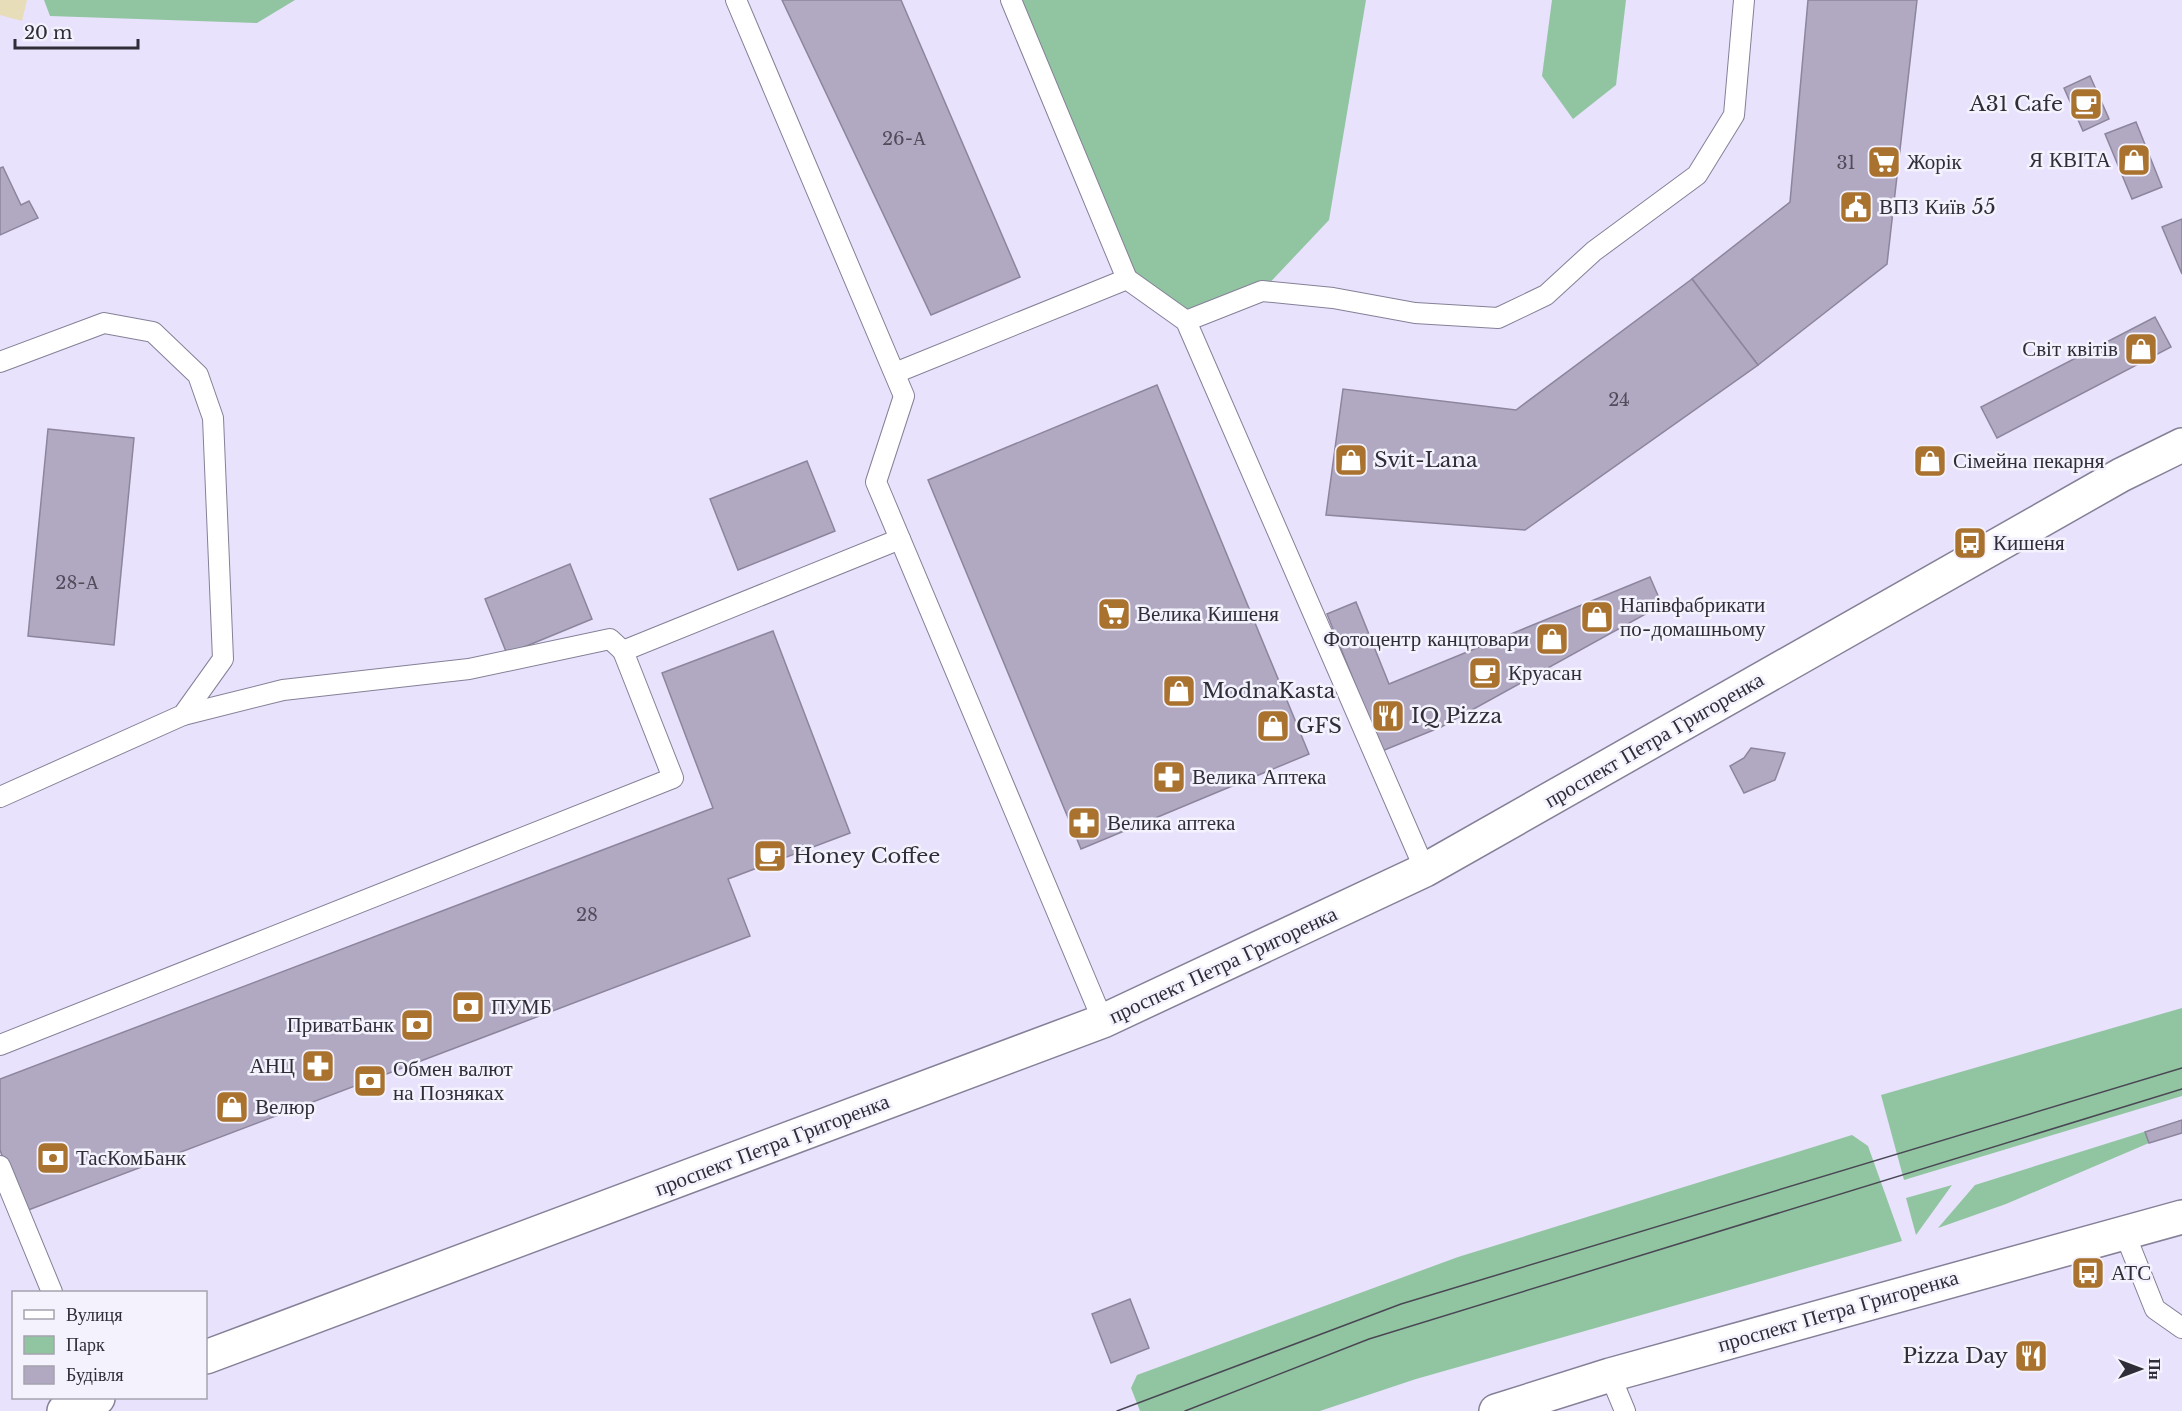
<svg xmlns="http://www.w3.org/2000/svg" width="2182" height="1411" font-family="'Libre Baskerville',serif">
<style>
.green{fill:#91c5a1}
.sand{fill:#e7ddb8}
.building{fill:#b1a9c2;stroke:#8d859d;stroke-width:1.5}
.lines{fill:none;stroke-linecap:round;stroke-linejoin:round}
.lane-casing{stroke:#858097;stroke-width:22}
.secondary-casing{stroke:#858097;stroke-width:36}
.lane{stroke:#fff;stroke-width:20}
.secondary{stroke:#fff;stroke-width:33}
.tram{stroke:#4a4754;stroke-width:1.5}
.labels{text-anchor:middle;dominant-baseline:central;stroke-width:5;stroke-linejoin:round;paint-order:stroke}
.number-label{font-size:18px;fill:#504c5a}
.poi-label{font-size:21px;fill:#2f2d37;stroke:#f4f2fd;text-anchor:start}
.street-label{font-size:21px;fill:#2f2d37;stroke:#f4f2fd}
</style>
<rect width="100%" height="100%" fill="#e8e2fc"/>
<g class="green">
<path d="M44 0H295L257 23 50 16Z"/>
<path d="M1011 0H1366L1329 220 1262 291 1186 321 1127 279Z"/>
<path d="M1552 0H1626L1616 85 1573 119 1542 76Z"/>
<path d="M2182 1008V1096L1904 1180 1881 1095Z"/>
<path d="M2182 1120V1133L2149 1143 2006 1204 1938 1228 1975 1185Z"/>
<path d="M1852 1135 1868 1146 1902 1241 1416 1379 1320 1411H1140L1131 1388 1137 1375 1458 1257Z"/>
<path d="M1952 1185 1916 1235 1906 1198Z"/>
</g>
<path class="sand" d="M0 0H27L22 21 0 15Z"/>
<g class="building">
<path d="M782 0H901L1020 277 931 315Z"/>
<path d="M1808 0H1917L1887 264 1758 365 1692 279 1790 202Z"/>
<path d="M2090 76 2109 119 2083 131 2064 88Z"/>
<path d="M2136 122 2162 187 2132 199 2105 134Z"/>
<path d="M3 167 21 205 29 201 38 218 0 235V168Z"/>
<path d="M2182 219V274L2162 227Z"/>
<path d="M1692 279 1758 365 1525 530 1326 515 1343 389 1516 410Z"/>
<path d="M2155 317 2171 347 1997 438 1981 407Z"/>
<path d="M1157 385 1309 754 1081 849 928 480Z"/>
<path d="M48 429 134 438 114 645 28 636Z"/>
<path d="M807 461 835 531 738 570 710 499Z"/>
<path d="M570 564 592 619 507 654 485 599Z"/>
<path d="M1650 577 1662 605 1441 727 1382 751 1327 614 1356 602 1389 684Z"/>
<path d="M773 631 850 833 728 879 750 936 23 1212 0 1150V1079L713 808 662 673Z"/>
<path d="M1751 748 1785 753 1775 780 1744 793 1730 766 1744 758Z"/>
<path d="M2182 1120V1133L2149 1143 2145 1132Z"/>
<path d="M1130 1299 1149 1348 1111 1363 1092 1314Z"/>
</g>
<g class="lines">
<defs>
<g id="lane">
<path d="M736 0 904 396 876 482 1103 1021"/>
<path d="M1011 0 1127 279"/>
<path d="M1186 321 1262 291 1333 298 1415 313 1498 318 1546 295 1594 251 1697 175 1734 115 1744 0"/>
<path d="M0 362 104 323 153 332 198 375 213 418 223 659 183 715 0 797"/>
<path d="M895 373 1127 279 1186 321 1425 870"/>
<path d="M183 715 283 690 469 669 610 639 623 651"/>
<path d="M0 1045 673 778 623 651 900 539"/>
<path d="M0 1166 52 1292"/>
<path d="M2125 1234 2155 1309 2182 1328"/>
<path d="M1610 1375 1625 1411"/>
</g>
<g id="secondary">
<path d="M206 1357 1103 1021 1425 870 2121 475 2182 445"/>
<path d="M64 1411 98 1398"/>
<path d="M1496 1411 1610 1375 2182 1217"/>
</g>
</defs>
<use href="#lane" class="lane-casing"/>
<use href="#secondary" class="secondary-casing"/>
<use href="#lane" class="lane"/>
<use href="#secondary" class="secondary"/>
<g class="tram">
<path d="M1117 1411 1401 1304 2182 1068"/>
<path d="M1185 1411 1369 1339 2182 1089"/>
</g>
</g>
<defs>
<symbol id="cafe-square" viewBox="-11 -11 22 22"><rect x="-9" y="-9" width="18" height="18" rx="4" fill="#a9722e" stroke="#f4f2fd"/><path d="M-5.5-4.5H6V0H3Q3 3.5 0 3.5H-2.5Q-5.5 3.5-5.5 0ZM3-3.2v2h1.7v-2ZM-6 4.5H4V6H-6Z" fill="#fff"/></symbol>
<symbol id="shop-square" viewBox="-11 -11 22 22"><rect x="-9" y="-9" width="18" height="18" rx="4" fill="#a9722e" stroke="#f4f2fd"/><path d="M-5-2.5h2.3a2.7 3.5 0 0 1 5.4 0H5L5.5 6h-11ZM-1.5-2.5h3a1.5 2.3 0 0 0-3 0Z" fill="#fff"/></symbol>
<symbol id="supermarket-square" viewBox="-11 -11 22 22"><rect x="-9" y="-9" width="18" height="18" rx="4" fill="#a9722e" stroke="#f4f2fd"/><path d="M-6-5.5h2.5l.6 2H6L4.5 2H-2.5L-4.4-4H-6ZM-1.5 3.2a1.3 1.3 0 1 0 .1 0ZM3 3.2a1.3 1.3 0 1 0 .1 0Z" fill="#fff"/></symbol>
<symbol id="civic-square" viewBox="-11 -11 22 22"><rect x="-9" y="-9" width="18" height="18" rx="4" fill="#a9722e" stroke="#f4f2fd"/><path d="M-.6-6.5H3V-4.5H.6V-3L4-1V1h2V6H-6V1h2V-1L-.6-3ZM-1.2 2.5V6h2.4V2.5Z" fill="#fff"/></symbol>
<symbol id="bus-square" viewBox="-11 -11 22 22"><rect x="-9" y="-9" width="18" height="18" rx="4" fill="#a9722e" stroke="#f4f2fd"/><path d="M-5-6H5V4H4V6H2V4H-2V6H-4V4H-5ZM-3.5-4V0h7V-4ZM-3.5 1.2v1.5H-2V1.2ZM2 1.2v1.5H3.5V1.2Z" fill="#fff"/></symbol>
<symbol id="restaurant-square" viewBox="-11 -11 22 22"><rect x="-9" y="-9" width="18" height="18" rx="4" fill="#a9722e" stroke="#f4f2fd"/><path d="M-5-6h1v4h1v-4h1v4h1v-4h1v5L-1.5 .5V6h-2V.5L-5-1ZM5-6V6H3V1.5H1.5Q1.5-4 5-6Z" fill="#fff"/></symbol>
<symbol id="pharmacy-square" viewBox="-11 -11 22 22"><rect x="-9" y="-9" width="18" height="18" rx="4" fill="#a9722e" stroke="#f4f2fd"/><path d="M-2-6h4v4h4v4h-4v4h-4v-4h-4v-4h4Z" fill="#fff"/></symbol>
<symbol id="bank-square" viewBox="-11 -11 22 22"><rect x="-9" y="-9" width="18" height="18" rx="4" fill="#a9722e" stroke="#f4f2fd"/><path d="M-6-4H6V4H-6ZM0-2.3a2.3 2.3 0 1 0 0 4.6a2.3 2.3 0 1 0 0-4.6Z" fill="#fff"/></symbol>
</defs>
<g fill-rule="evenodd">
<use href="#cafe-square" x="2067" y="85" width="38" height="38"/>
<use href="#shop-square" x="2115" y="141" width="38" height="38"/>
<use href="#supermarket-square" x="1865" y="143" width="38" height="38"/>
<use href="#civic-square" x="1837" y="188" width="38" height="38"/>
<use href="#shop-square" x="2122" y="330" width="38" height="38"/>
<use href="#shop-square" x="1332" y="441" width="38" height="38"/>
<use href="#shop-square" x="1911" y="442" width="38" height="38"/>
<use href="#bus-square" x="1951" y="524" width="38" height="38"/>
<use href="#supermarket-square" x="1095" y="595" width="38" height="38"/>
<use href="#shop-square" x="1578" y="598" width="38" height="38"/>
<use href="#shop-square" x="1533" y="620" width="38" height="38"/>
<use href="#cafe-square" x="1466" y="654" width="38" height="38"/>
<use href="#shop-square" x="1160" y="672" width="38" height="38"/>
<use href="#restaurant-square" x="1369" y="697" width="38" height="38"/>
<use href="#shop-square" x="1254" y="707" width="38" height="38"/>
<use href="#pharmacy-square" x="1150" y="758" width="38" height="38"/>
<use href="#pharmacy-square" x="1065" y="804" width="38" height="38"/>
<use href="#cafe-square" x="751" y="837" width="38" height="38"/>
<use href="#bank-square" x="449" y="988" width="38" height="38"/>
<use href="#bank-square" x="398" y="1006" width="38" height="38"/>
<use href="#pharmacy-square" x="299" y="1047" width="38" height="38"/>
<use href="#bank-square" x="351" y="1062" width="38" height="38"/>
<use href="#shop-square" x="213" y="1088" width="38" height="38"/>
<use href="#bank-square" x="34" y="1139" width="38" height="38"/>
<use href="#bus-square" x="2069" y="1254" width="38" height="38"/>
<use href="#restaurant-square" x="2012" y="1337" width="38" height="38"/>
</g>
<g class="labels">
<g class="number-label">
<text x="904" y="139">26-А</text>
<text x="1846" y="163">31</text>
<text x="1619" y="400">24</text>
<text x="77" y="583">28-А</text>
<text x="587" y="915">28</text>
</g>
<g class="poi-label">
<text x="2063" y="104" text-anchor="end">A31 Cafe</text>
<text x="2111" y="160" text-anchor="end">Я КВІТА</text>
<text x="1907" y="162">Жорік</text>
<text x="1879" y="207">ВПЗ Київ 55</text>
<text x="2118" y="349" text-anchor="end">Світ квітів</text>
<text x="1374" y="460">Svit-Lana</text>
<text x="1953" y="461">Сімейна пекарня</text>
<text x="1993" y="543">Кишеня</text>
<text x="1620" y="605">Напівфабрикати<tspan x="1620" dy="24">по-домашньому</tspan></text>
<text x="1137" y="614">Велика Кишеня</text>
<text x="1529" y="639" text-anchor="end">Фотоцентр канцтовари</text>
<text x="1508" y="673">Круасан</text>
<text x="1202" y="691">ModnaKasta</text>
<text x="1411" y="716">IQ Pizza</text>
<text x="1296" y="726">GFS</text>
<text x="1192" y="777">Велика Аптека</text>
<text x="1107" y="823">Велика аптека</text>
<text x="793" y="856">Honey Coffee</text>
<text x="491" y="1007">ПУМБ</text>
<text x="394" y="1025" text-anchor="end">ПриватБанк</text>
<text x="295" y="1066" text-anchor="end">АНЦ</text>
<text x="393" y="1069">Обмен валют<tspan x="393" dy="24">на Позняках</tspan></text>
<text x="255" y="1107">Велюр</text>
<text x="76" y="1158">ТасКомБанк</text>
<text x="2111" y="1273">АТС</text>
<text x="2008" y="1356" text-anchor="end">Pizza Day</text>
</g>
<g class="street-label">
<text transform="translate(1654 740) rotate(-30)">проспект Петра Григоренка</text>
<text transform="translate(1223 965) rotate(-25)">проспект Петра Григоренка</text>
<text transform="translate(772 1145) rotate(-21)">проспект Петра Григоренка</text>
<text transform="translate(1838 1311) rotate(-16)">проспект Петра Григоренка</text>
</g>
</g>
<rect x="12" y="1291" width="195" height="108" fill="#f4f2fd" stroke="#a5a3ae" stroke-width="1.5"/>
<rect x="24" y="1310" width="30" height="9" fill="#ffffff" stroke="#a5a3ae" stroke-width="1.5"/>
<text x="66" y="1321" font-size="18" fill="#2f2d37">Вулиця</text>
<rect x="24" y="1336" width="30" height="18" fill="#91c5a1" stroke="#a5a3ae" stroke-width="1.5"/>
<text x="66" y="1351" font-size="18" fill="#2f2d37">Парк</text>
<rect x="24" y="1366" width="30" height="18" fill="#b1a9c2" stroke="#a5a3ae" stroke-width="1.5"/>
<text x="66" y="1381" font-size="18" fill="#2f2d37">Будівля</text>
<g transform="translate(2140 1369) rotate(90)" stroke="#f4f2fd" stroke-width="4.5" paint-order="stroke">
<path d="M0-4.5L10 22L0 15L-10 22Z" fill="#2f2d37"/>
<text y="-9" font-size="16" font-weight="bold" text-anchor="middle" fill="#2f2d37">Пн</text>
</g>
<path d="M15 39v9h123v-9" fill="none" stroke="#2f2d37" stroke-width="3"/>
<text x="24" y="39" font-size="18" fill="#2f2d37" stroke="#f4f2fd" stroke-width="4.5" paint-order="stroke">20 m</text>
</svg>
